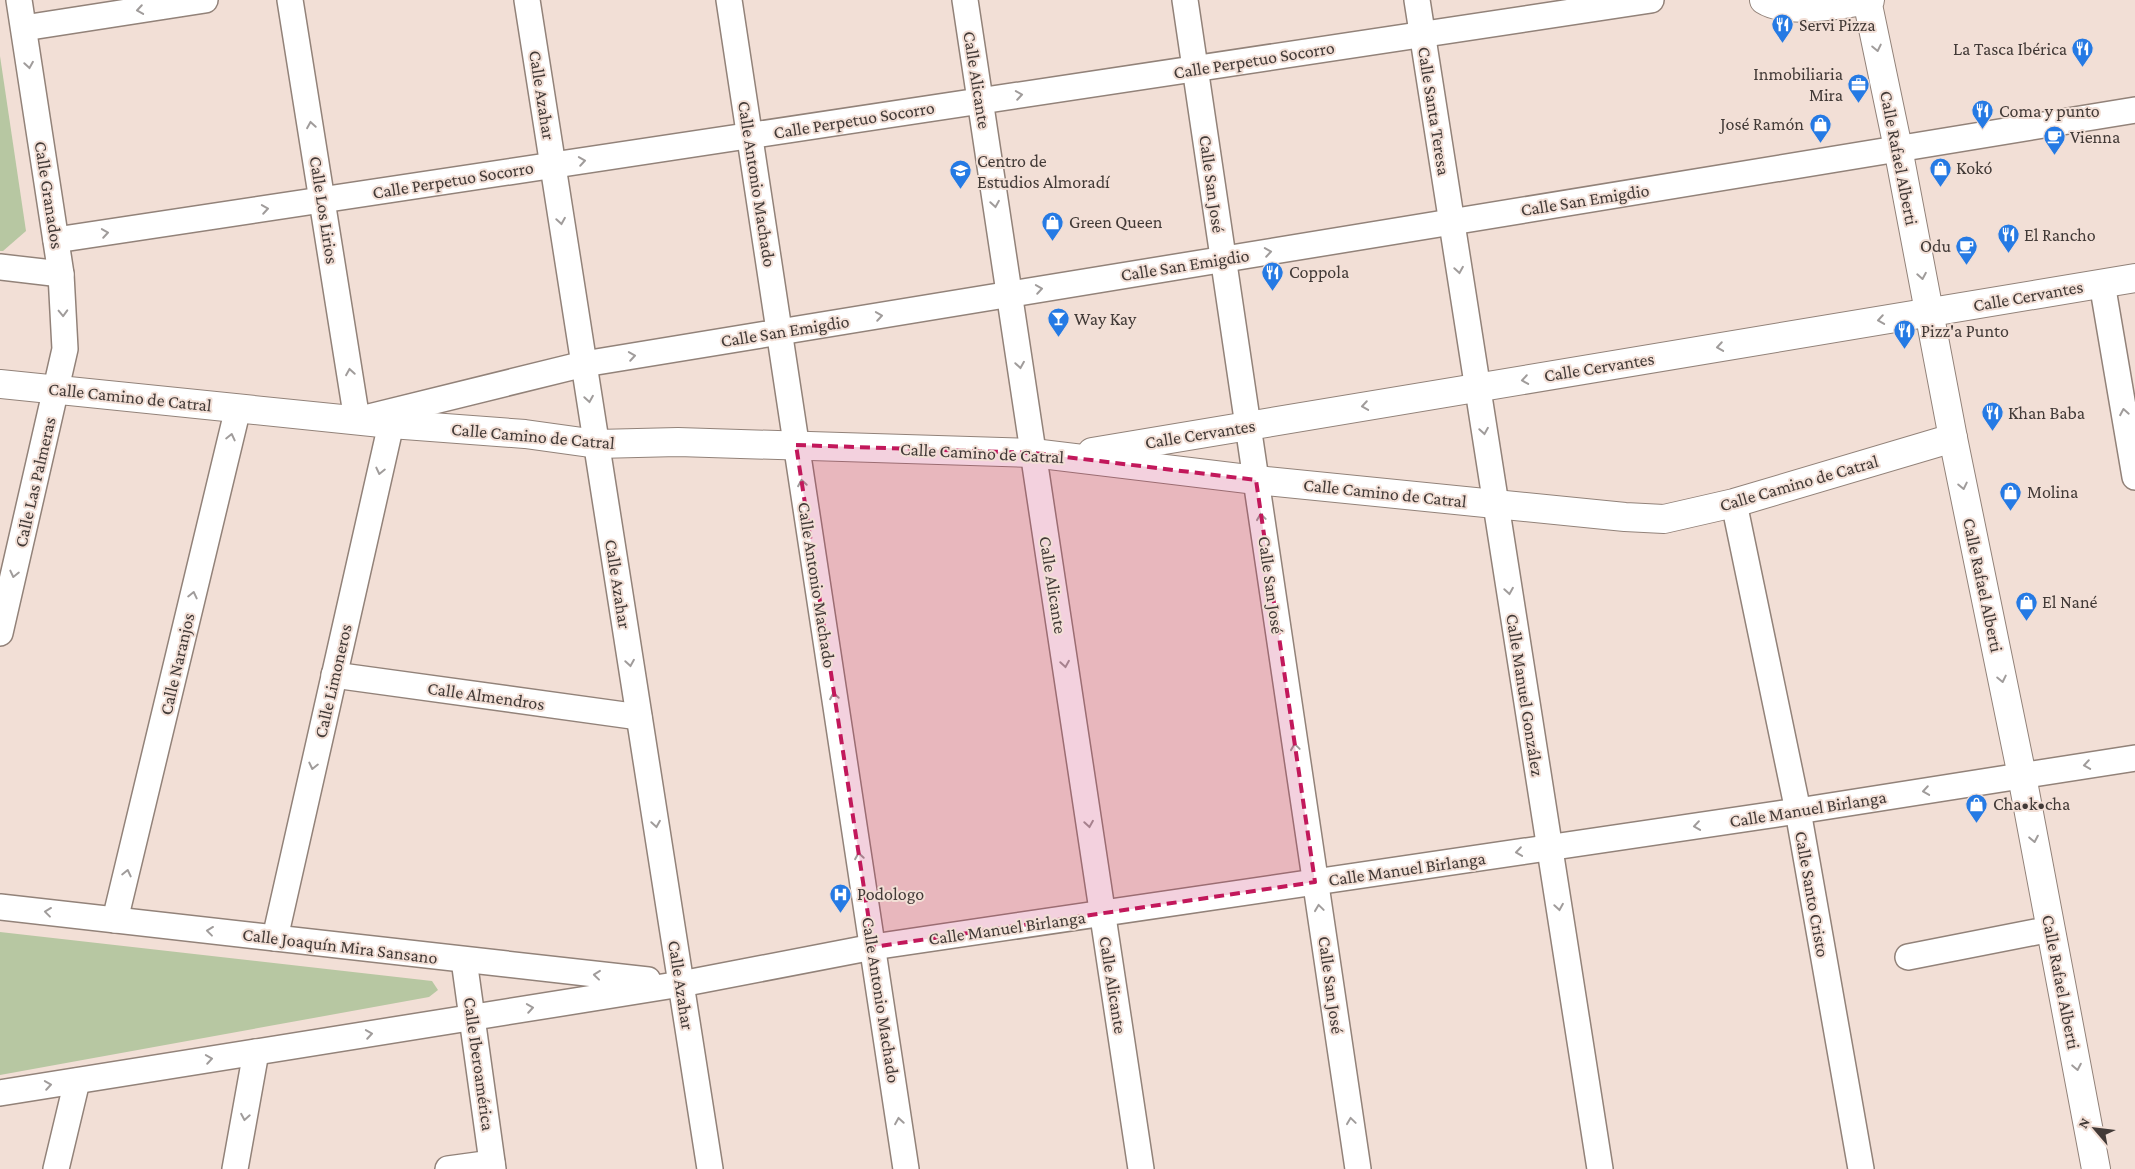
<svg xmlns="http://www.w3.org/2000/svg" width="2135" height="1169" font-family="'Crimson Pro',serif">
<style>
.green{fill:#b7c7a2}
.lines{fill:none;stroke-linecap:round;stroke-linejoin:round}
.street-casing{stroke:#928279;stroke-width:28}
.secondary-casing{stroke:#928279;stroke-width:30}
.street{stroke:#fff;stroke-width:25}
.secondary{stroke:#fff;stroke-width:28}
.oneway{stroke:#a09c9b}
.marked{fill:#c2185b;fill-opacity:0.2;stroke:#c2185b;stroke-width:4;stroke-dasharray:10 6;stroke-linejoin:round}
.labels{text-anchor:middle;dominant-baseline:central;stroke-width:4;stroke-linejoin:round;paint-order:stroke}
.poi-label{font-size:18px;fill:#423a37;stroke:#f2dfd6;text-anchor:start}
.street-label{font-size:18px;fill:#423a37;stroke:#f2dfd6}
</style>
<rect width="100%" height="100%" fill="#f2dfd6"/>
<g class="green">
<path d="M0 56 26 231 3 251H0Z"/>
<path d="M0 932 432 981 438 990 429 997 0 1075Z"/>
</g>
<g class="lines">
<defs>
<g id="street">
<path d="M290 0 357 420 584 364 2135 110"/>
<path d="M527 0 710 1169"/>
<path d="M729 0 906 1169"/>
<path d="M965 0 1141 1169"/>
<path d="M1185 0 1358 1169"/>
<path d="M1417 0 1600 1169"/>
<path d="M24 28 205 0"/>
<path d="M56 240 1651 0"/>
<path d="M0 267 61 274"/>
<path d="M2102 283 2135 477"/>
<path d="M1734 503 1798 811 1861 1169"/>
<path d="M0 633 65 349 61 274 19 0"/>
<path d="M334 675 639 717"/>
<path d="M0 907 648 980"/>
<path d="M115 920 238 408"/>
<path d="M275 938 391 424"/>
<path d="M1908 957 2051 929"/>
<path d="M464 960 493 1169"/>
<path d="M0 1093 681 984 873 947 1798 811 2135 758"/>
<path d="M56 1169 77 1081"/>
<path d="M235 1169 256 1052"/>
<path d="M448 1169 492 1163"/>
</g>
<g id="secondary">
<path d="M1764 0C1787 15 1843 4 1870 0"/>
<path d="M1867 0 1898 148 1953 438 2022 776 2096 1169"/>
<path d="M0 384 391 424 525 434 597 444 678 442 1033 453 1256 480 1625 517 1664 519 1734 503 1953 438"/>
<path d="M1092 452 2135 278"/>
</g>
</defs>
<use href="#street" class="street-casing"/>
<use href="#secondary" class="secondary-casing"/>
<use href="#street" class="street"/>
<use href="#secondary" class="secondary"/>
</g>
<defs><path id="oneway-chevron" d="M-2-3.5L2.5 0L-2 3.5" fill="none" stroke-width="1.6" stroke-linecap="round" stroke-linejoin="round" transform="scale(1.25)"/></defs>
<g class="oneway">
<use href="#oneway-chevron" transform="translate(140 10) rotate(171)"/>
<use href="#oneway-chevron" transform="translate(1877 48) rotate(78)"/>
<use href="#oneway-chevron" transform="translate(29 65) rotate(81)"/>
<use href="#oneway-chevron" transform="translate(1019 95) rotate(-9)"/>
<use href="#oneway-chevron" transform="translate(311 125) rotate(-99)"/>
<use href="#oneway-chevron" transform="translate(582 161) rotate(-9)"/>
<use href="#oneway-chevron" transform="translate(995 204) rotate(81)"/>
<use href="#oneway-chevron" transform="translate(265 209) rotate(-9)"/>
<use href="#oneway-chevron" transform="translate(561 221) rotate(81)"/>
<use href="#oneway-chevron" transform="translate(105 233) rotate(-9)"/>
<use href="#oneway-chevron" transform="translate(1268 252) rotate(-9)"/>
<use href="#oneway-chevron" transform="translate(1459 270) rotate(81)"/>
<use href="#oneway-chevron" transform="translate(1922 276) rotate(80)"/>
<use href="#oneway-chevron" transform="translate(1039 289) rotate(-9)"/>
<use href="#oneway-chevron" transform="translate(63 313) rotate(88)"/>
<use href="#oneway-chevron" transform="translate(879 316) rotate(-9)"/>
<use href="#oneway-chevron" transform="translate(1881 320) rotate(171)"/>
<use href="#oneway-chevron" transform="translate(1720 347) rotate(171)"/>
<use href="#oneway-chevron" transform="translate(632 356) rotate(-9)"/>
<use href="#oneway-chevron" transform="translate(1020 365) rotate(81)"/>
<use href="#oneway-chevron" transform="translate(350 372) rotate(-99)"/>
<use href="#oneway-chevron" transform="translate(1525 380) rotate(171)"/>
<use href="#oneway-chevron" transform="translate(589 399) rotate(81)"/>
<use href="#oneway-chevron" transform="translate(1365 406) rotate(171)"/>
<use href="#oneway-chevron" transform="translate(2124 412) rotate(-100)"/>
<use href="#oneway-chevron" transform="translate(1484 431) rotate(81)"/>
<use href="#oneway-chevron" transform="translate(231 437) rotate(-77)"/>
<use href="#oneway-chevron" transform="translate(380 471) rotate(103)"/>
<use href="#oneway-chevron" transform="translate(802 483) rotate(-99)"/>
<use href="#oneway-chevron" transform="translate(1963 486) rotate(78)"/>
<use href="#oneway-chevron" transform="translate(1261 517) rotate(-98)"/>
<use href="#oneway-chevron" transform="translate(14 574) rotate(103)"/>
<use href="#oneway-chevron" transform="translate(1509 591) rotate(81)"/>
<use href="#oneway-chevron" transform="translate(193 595) rotate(-77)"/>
<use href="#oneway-chevron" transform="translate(630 663) rotate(81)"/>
<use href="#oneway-chevron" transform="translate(1065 664) rotate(81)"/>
<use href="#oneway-chevron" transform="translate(2002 679) rotate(78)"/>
<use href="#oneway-chevron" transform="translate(834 696) rotate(-99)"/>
<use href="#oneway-chevron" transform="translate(1295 747) rotate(-98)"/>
<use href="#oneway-chevron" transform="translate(2087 765) rotate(171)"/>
<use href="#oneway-chevron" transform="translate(313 766) rotate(103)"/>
<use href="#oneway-chevron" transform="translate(1926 791) rotate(171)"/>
<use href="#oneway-chevron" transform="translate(656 824) rotate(81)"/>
<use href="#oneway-chevron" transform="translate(1089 824) rotate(81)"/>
<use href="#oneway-chevron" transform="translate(1697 826) rotate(172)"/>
<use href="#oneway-chevron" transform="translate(2034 839) rotate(79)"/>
<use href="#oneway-chevron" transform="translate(1519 852) rotate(172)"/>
<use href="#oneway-chevron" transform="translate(859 856) rotate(-99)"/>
<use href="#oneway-chevron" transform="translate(127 873) rotate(-77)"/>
<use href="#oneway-chevron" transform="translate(1559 907) rotate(81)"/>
<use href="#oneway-chevron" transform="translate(1319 908) rotate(-98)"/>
<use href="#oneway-chevron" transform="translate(48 912) rotate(-173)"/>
<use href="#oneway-chevron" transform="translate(210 931) rotate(-173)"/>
<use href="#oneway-chevron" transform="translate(597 975) rotate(-174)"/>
<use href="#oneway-chevron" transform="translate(530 1008) rotate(-9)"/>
<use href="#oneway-chevron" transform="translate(369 1034) rotate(-9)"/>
<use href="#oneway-chevron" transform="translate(209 1059) rotate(-9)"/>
<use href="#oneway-chevron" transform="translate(2077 1067) rotate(79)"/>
<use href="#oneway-chevron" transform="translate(48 1085) rotate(-9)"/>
<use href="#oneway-chevron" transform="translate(245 1117) rotate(100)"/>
<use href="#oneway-chevron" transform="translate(899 1121) rotate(-99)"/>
<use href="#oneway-chevron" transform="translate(1351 1121) rotate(-98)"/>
</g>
<path class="marked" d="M796 445 1033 453 1256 480 1315 882 873 947Z"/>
<defs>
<symbol id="restaurant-pin" viewBox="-11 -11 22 30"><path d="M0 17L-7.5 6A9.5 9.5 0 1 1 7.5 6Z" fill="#257ae4" stroke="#f2dfd6"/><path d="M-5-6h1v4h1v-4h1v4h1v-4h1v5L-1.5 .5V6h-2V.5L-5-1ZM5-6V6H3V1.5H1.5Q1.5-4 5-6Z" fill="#fff"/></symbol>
<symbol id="office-pin" viewBox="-11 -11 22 30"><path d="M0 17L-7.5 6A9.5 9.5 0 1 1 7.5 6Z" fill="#257ae4" stroke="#f2dfd6"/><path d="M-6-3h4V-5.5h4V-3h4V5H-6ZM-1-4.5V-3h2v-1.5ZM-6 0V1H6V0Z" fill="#fff"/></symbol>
<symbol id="shop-pin" viewBox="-11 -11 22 30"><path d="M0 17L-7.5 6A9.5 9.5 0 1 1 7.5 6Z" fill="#257ae4" stroke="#f2dfd6"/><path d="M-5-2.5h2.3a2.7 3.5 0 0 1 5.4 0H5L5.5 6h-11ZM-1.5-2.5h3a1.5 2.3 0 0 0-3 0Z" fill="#fff"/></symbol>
<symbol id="cafe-pin" viewBox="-11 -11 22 30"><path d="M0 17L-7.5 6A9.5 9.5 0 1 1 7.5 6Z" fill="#257ae4" stroke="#f2dfd6"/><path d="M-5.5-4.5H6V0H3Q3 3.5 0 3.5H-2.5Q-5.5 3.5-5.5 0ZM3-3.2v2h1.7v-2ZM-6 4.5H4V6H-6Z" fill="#fff"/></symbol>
<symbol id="school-pin" viewBox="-11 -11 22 30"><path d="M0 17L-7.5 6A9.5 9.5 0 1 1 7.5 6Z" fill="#257ae4" stroke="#f2dfd6"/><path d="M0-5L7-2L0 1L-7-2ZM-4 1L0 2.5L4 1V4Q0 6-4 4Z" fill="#fff"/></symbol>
<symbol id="bar-pin" viewBox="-11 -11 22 30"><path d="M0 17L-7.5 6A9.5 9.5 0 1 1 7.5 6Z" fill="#257ae4" stroke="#f2dfd6"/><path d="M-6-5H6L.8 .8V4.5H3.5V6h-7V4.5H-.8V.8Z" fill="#fff"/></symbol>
<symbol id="hospital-pin" viewBox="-11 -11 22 30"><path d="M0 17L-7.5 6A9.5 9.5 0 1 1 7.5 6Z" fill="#257ae4" stroke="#f2dfd6"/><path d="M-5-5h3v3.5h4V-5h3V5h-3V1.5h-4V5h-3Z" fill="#fff"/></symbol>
</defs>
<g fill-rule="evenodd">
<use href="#restaurant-pin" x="1770" y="12" width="25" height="34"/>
<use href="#restaurant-pin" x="2070" y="36" width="25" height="34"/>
<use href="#office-pin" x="1846" y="72" width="25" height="34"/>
<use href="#restaurant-pin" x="1970" y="98" width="25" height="34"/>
<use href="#shop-pin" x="1808" y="112" width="25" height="34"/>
<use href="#cafe-pin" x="2042" y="124" width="25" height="34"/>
<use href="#shop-pin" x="1928" y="156" width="25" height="34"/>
<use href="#school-pin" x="948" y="158" width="25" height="34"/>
<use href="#shop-pin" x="1040" y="210" width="25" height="34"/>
<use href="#restaurant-pin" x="1996" y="222" width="25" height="34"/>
<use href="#cafe-pin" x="1954" y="234" width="25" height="34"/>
<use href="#restaurant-pin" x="1260" y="260" width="25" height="34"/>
<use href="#bar-pin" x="1046" y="306" width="25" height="34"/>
<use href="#restaurant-pin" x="1892" y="318" width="25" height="34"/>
<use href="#restaurant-pin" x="1980" y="400" width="25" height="34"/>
<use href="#shop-pin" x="1998" y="480" width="25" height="34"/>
<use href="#shop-pin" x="2014" y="590" width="25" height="34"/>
<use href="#shop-pin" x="1964" y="792" width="25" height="34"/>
<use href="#hospital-pin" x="828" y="882" width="25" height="34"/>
</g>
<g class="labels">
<g class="poi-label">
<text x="1799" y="25">Servi Pizza</text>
<text x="2067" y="49" text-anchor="end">La Tasca Ibérica</text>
<text x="1843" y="74" text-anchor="end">Inmobiliaria<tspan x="1843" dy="21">Mira</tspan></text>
<text x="1999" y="111">Coma y punto</text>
<text x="1804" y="124" text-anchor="end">José Ramón</text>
<text x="2070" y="137">Vienna</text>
<text x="977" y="161">Centro de<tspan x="977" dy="21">Estudios Almoradí</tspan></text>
<text x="1956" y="168">Kokó</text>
<text x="1069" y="222">Green Queen</text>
<text x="2024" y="235">El Rancho</text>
<text x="1951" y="246" text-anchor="end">Odu</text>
<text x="1289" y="272">Coppola</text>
<text x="1074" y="319">Way Kay</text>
<text x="1921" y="331">Pizz'a Punto</text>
<text x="2008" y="413">Khan Baba</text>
<text x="2027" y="492">Molina</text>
<text x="2042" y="602">El Nané</text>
<text x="1993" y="804">Cha•k•cha</text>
<text x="857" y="894">Podologo</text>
</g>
<g class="street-label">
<text transform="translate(1254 60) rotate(-9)">Calle Perpetuo Socorro</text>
<text transform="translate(977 80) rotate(81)">Calle Alicante</text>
<text transform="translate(542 95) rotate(81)">Calle Azahar</text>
<text transform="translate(1434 111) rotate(81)">Calle Santa Teresa</text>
<text transform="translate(854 120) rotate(-9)">Calle Perpetuo Socorro</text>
<text transform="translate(1899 158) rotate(79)">Calle Rafael Alberti</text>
<text transform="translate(453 180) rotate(-9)">Calle Perpetuo Socorro</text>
<text transform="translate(757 184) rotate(81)">Calle Antonio Machado</text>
<text transform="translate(1212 184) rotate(82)">Calle San José</text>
<text transform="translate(49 195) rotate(81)">Calle Granados</text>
<text transform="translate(1585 200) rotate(-9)">Calle San Emigdio</text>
<text transform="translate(324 210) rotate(81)">Calle Los Lirios</text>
<text transform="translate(1185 265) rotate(-9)">Calle San Emigdio</text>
<text transform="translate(2028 296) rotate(-10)">Calle Cervantes</text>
<text transform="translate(785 331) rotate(-9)">Calle San Emigdio</text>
<text transform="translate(1599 367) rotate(-9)">Calle Cervantes</text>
<text transform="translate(130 397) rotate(6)">Calle Camino de Catral</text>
<text transform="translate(1200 434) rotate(-9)">Calle Cervantes</text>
<text transform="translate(533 436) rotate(5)">Calle Camino de Catral</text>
<text transform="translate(982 453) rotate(3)">Calle Camino de Catral</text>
<text transform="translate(35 482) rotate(-77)">Calle Las Palmeras</text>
<text transform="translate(1799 483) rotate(-16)">Calle Camino de Catral</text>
<text transform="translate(1385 493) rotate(6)">Calle Camino de Catral</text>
<text transform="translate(618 584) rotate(81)">Calle Azahar</text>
<text transform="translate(817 585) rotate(81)">Calle Antonio Machado</text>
<text transform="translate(1053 585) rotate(81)">Calle Alicante</text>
<text transform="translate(1271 585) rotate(82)">Calle San José</text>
<text transform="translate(1983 585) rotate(78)">Calle Rafael Alberti</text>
<text transform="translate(177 664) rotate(-77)">Calle Naranjos</text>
<text transform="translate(333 681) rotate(-77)">Calle Limoneros</text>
<text transform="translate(1525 695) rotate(81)">Calle Manuel González</text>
<text transform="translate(486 696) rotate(8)">Calle Almendros</text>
<text transform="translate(1808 809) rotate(-9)">Calle Manuel Birlanga</text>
<text transform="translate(1407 869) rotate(-8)">Calle Manuel Birlanga</text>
<text transform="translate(1812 894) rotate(80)">Calle Santo Cristo</text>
<text transform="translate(1007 928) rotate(-8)">Calle Manuel Birlanga</text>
<text transform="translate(340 946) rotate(7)">Calle Joaquín Mira Sansano</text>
<text transform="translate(2061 982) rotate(79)">Calle Rafael Alberti</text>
<text transform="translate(681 985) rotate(81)">Calle Azahar</text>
<text transform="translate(1113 985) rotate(81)">Calle Alicante</text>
<text transform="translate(1331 985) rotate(82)">Calle San José</text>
<text transform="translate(881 1000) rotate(81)">Calle Antonio Machado</text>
<text transform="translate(479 1064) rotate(82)">Calle Iberoamérica</text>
</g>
</g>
<g transform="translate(2095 1129) rotate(298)" stroke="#f2dfd6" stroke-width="4" paint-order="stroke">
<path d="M0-4L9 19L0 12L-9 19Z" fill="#423a37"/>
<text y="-8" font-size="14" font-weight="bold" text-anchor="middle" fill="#423a37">N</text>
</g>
</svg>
